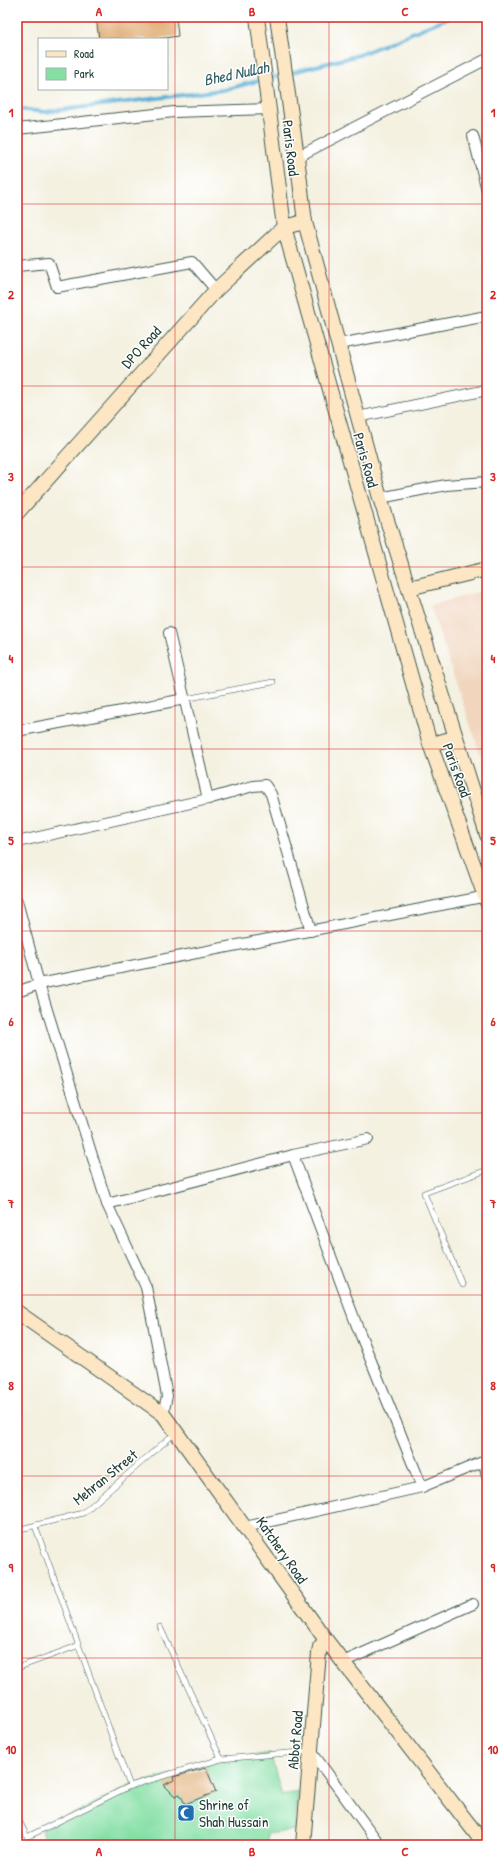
<svg xmlns="http://www.w3.org/2000/svg" width="504" height="1862" font-family="'Patrick Hand',sans-serif">
<style>
.built{fill:#f1d5bd}
.green{fill:#85dfa5;stroke:#528e6c}
.lines{fill:none;stroke-linecap:round;stroke-linejoin:round}
.stream{stroke:#5ab1d7;stroke-width:4}
.building{fill:#dca262}
.lane-casing{stroke:#3f584e;stroke-width:6}
.street-casing{stroke:#3f584e;stroke-width:12}
.secondary-casing{stroke:#3f584e;stroke-width:16}
.lane{stroke:#fff;stroke-width:5}
.street{stroke:#fff;stroke-width:10}
.secondary{stroke:#fce6c4;stroke-width:14}
.grid{fill:none;stroke:#d62828;stroke-width:1;stroke-opacity:0.55}
.labels{text-anchor:middle;dominant-baseline:central;stroke-width:3;stroke-linejoin:round;paint-order:stroke}
.street-label{font-size:15px;fill:#1f3d34;stroke:#fff}
.poi-label{font-size:15px;fill:#1f3d34;stroke:#fff;text-anchor:start}
.water-label{font-size:16px;font-style:italic;fill:#316065;stroke:#fff}
.neatline{fill:none;stroke:#d62828;stroke-width:1.5}
.grid-label{font-size:13px;text-anchor:middle;font-weight:bold;fill:#d62828}
</style>
<rect width="100%" height="100%" fill="#fff"/>
<filter id="ink" filterUnits="userSpaceOnUse"><feTurbulence type="fractalNoise" baseFrequency=".025" numOctaves="2"/><feDisplacementMap in="SourceGraphic" scale="8" xChannelSelector="R" yChannelSelector="G"/><feConvolveMatrix kernelMatrix="1 2 1 2 8 2 1 2 1" color-interpolation-filters="sRGB"/></filter>
<filter id="wash" filterUnits="userSpaceOnUse"><feTurbulence type="fractalNoise" baseFrequency=".012" numOctaves="4" result="noise"/><feDisplacementMap in="SourceGraphic" scale="16" xChannelSelector="R" yChannelSelector="G"/><feGaussianBlur stdDeviation="0.9" result="paint"/><feColorMatrix in="noise" values="0 0 0 0 0 0 0 0 0 0 0 0 0 0 0 0 0 1.4 0 .05"/><feComposite in="paint" operator="in"/></filter>
<g filter="url(#wash)">
<rect width="100%" height="100%" fill="#f4f1e1"/>
<path class="built" d="M487 589V774L430 606Z"/>
<path class="green" d="M270 1753 282 1796 298 1791 295 1830 267 1834 268 1845H46L42 1829 130 1786 171 1774 174 1780 165 1785 175 1796 180 1794 185 1804 216 1793 204 1764Z"/>
<g class="lines">
<path class="stream" d="M17 109 45 112 223 90 359 55 450 17"/>
</g>
<g id="blocks">
<g class="building">
<path d="M96 17H176L178 36 158 39H99Z"/>
<path d="M206 1768 216 1792 185 1804 180 1794 175 1796 164 1785 174 1780 173 1777Z"/>
</g>
</g>
</g>
<g filter="url(#ink)">
<use href="#blocks" fill-opacity="0" stroke="#3f584e" stroke-width="1"/>
<g class="lines">
<defs>
<g id="lane">
<path d="M236 17H257"/>
<path d="M185 699 273 682"/>
<path d="M462 1285 424 1193 487 1170"/>
<path d="M35 1526 130 1786"/>
<path d="M17 1530 83 1513 175 1433"/>
<path d="M160 1627 221 1759"/>
<path d="M17 1668 77 1646"/>
<path d="M17 1816 27 1837 130 1786 221 1759 310 1751"/>
</g>
<g id="street">
<path d="M17 129 174 112 269 109"/>
<path d="M473 136 487 190"/>
<path d="M297 157 487 59"/>
<path d="M17 266 49 263 57 287 192 262 216 290"/>
<path d="M339 344 487 316"/>
<path d="M358 417 487 390"/>
<path d="M380 498 446 485 487 482"/>
<path d="M169 633 208 799"/>
<path d="M17 731 185 699"/>
<path d="M17 842 208 799 253 786 265 785 271 794 311 931"/>
<path d="M17 901 39 984 107 1204 146 1287 167 1396 163 1414"/>
<path d="M17 992 39 984 487 896"/>
<path d="M293 1155 357 1326 422 1487"/>
<path d="M107 1204 293 1155 368 1139"/>
<path d="M484 1461 487 1476"/>
<path d="M245 1527 422 1487 487 1460"/>
<path d="M343 1662 473 1604"/>
<path d="M311 1751 380 1845"/>
</g>
<g id="secondary">
<path d="M257 17 284 227 430 744 487 902"/>
<path d="M277 17 297 157 305 222 380 498 487 835"/>
<path d="M17 513 216 290 284 227 305 222"/>
<path d="M409 588 487 569"/>
<path d="M430 744 455 738"/>
<path d="M17 1312 163 1414 326 1640 485 1845"/>
<path d="M303 1845 319 1653 320 1647 326 1640"/>
</g>
</defs>
<use href="#lane" class="lane-casing"/>
<use href="#street" class="street-casing"/>
<use href="#secondary" class="secondary-casing"/>
<use href="#lane" class="lane"/>
<use href="#street" class="street"/>
<use href="#secondary" class="secondary"/>
</g>
</g>
<path class="grid" d="M175 17V1845M329 17V1845M17 204H487M17 386H487M17 567H487M17 749H487M17 931H487M17 1113H487M17 1295H487M17 1476H487M17 1658H487"/>
<defs>
<symbol id="mosque-square" viewBox="-11 -11 22 22"><rect x="-9" y="-9" width="18" height="18" rx="4" fill="#1f6fb2" stroke="#fff"/><path d="M3.5-4.9A6 6 0 1 0 3.5 4.9A5 5 0 1 1 3.5-4.9Z" fill="#fff"/></symbol>
</defs>
<g fill-rule="evenodd">
<use href="#mosque-square" x="176" y="1803" width="20" height="20"/>
</g>
<g class="labels">
<g class="street-label">
<text transform="translate(291 148) rotate(83)">Paris Road</text>
<text transform="translate(141 347) rotate(-48)">DPO Road</text>
<text transform="translate(366 460) rotate(74)">Paris Road</text>
<text transform="translate(457 770) rotate(70)">Paris Road</text>
<text transform="translate(105 1477) rotate(-39)">Mehran Street</text>
<text transform="translate(282 1550) rotate(55)">Katchery Road</text>
<text transform="translate(295 1740) rotate(-85)">Abbot Road</text>
</g>
<g class="poi-label">
<text x="199" y="1804">Shrine of<tspan x="199" dy="17">Shah Hussain</tspan></text>
</g>
<g class="water-label">
<text transform="translate(236 73) rotate(-12)">Bhed Nullah</text>
</g>
</g>
<rect width="504" height="1862" fill="none" stroke="#fff" stroke-width="44"/>
<rect x="38" y="38" width="130" height="52" fill="#ffffff" stroke="#a5b1ae"/>
<rect x="46" y="51" width="20" height="6" fill="#fce6c4" stroke="#a5b1ae"/>
<text x="74" y="58" font-size="12" fill="#1f3d34">Road</text>
<rect x="46" y="68" width="20" height="12" fill="#85dfa5" stroke="#a5b1ae"/>
<text x="74" y="78" font-size="12" fill="#1f3d34">Park</text>
<rect x="22" y="22" width="460" height="1818" class="neatline"/>
<g class="grid-label">
<text x="99" y="16">A</text>
<text x="252" y="16">B</text>
<text x="405" y="16">C</text>
<text x="11" y="117">1</text>
<text x="493" y="117">1</text>
<text x="11" y="299">2</text>
<text x="493" y="299">2</text>
<text x="11" y="481">3</text>
<text x="493" y="481">3</text>
<text x="11" y="663">4</text>
<text x="493" y="663">4</text>
<text x="11" y="845">5</text>
<text x="493" y="845">5</text>
<text x="11" y="1026">6</text>
<text x="493" y="1026">6</text>
<text x="11" y="1208">7</text>
<text x="493" y="1208">7</text>
<text x="11" y="1390">8</text>
<text x="493" y="1390">8</text>
<text x="11" y="1572">9</text>
<text x="493" y="1572">9</text>
<text x="11" y="1754">10</text>
<text x="493" y="1754">10</text>
<text x="99" y="1856">A</text>
<text x="252" y="1856">B</text>
<text x="405" y="1856">C</text>
</g>
</svg>
